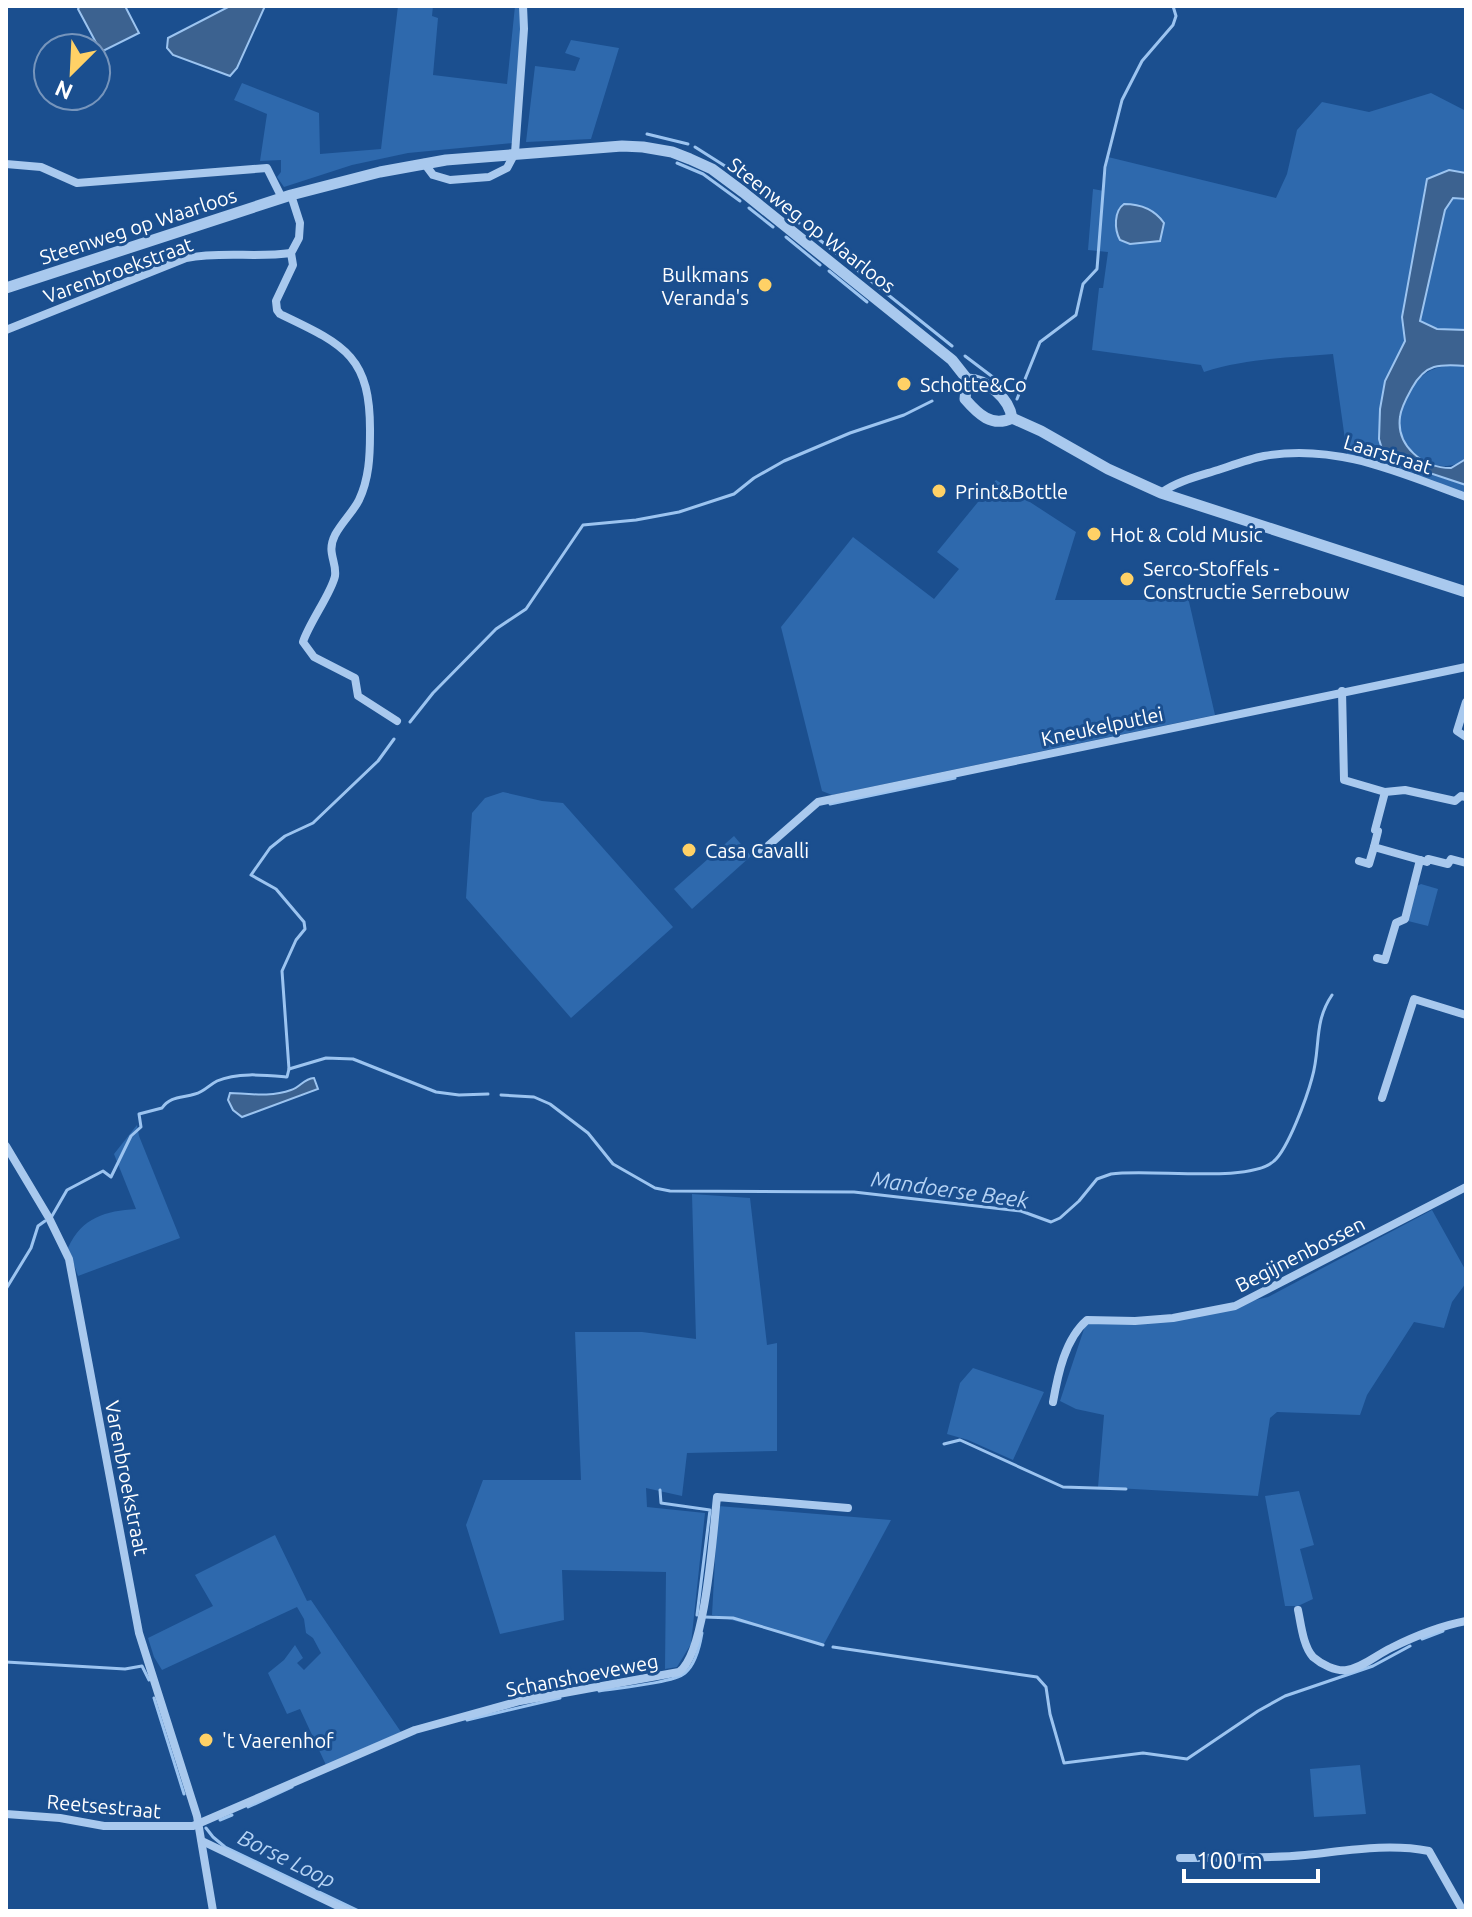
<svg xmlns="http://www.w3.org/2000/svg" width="1472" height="1917" font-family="Ubuntu,sans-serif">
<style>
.green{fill:#2e69ad}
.water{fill:#3c6290;stroke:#9cc4f0;stroke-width:2}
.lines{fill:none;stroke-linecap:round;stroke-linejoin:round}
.stream{stroke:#9cc4f0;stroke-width:3}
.minor{stroke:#a9c9ee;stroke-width:8}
.tertiary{stroke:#a9c9ee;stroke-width:11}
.poi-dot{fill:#ffd166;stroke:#1b4f8f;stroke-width:3}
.labels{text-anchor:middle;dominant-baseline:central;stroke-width:6;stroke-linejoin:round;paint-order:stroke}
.street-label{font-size:20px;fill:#fff;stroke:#1b4f8f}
.poi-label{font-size:20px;fill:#fff;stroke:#1b4f8f;text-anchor:start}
.water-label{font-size:22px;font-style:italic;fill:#b5d3f5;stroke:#1b4f8f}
</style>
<rect width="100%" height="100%" fill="#1b4f8f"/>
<g class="green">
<path d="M398 6H433L432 16 438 18 433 75 507 84 515 6H522L513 143 408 153 352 165 284 187 277 177 281 172V160L260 161 267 114 234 100 242 83 319 113 320 154 381 149Z"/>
<path d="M571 40 619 48 591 139 526 142 535 66 575 71 580 58 565 53Z"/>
<path d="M1431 93 1466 111V173L1449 170 1424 188 1423 215 1402 317 1405 341 1385 381 1380 409 1379 439 1418 471 1466 485V495L1347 454 1333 354C1287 358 1248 358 1204 372L1201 365 1092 350 1099 288H1103L1108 252 1088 250 1093 189 1104 191 1108 157 1276 198 1287 174 1297 130 1322 102 1369 112Z"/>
<path d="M1460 197 1466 199V330L1437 329 1420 321 1421 316 1445 210 1453 198Z"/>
<path d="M1455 365 1466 366V459C1442 477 1402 458 1399 428 1398 414 1404 404 1410 392 1422 372 1432 367 1455 365Z"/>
<path d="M996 480 1076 532 1055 600H1177L1187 593 1215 715 832 795 822 791 781 627 853 537 934 599 959 569 937 552Z"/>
<path d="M503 792 542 801 563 803 673 927 571 1018 466 898 472 813 485 798Z"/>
<path d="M734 836 751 856 692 909 674 889Z"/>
<path d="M1421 884 1438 889 1428 926 1408 921 1417 886Z"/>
<path d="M137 1125 139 1136 180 1238 78 1276 68 1248C82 1217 106 1211 136 1209L114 1154Z"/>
<path d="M692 1194 750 1198 767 1345 777 1343V1451L687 1453 682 1496 646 1488 647 1507 705 1513 691 1644 677 1667 665 1669 666 1572 562 1570 564 1620 500 1634 466 1525 483 1480H581L575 1332H642L696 1339Z"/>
<path d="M1432 1210 1466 1271V1283L1452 1302 1444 1328 1414 1322 1367 1395 1360 1415 1277 1412 1270 1418 1258 1496 1098 1487 1104 1415 1076 1409 1060 1401 1086 1323 1175 1319 1268 1297Z"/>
<path d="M973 1368 1044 1392 1013 1460 968 1440 947 1434 960 1383Z"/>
<path d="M1299 1491 1314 1545 1300 1549 1313 1599 1298 1606H1285L1265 1496Z"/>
<path d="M718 1506 891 1520 824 1644 712 1615Z"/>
<path d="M275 1535 307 1601 311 1600 401 1732 326 1765 300 1709 287 1714 268 1673 284 1660 295 1645 303 1658 297 1663 304 1670 321 1653 313 1638 306 1633 304 1619 297 1607 162 1670 154 1657 148 1638 213 1606 195 1575Z"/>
<path d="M1360 1765 1366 1814 1314 1817 1310 1769Z"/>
</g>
<g class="water">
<path d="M80 6H125L139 33 101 52 78 9Z"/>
<path d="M230 6H265L237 68 230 76 173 55 167 48 168 38Z"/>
<path d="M1449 170 1466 173V199L1453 198 1445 210 1420 321 1437 329 1466 330V366C1456 365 1444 364 1434 367 1424 370 1417 379 1412 388 1407 397 1401 407 1400 417 1396 446 1423 468 1451 468L1466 459V485L1390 460 1382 449 1379 439 1380 409 1385 381 1405 341 1402 317 1427 179Z"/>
<path d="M1124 204C1140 204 1155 210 1164 223L1160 241 1130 244 1120 240C1114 229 1114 211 1124 204Z"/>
<path d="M314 1078 318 1089 242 1117 233 1110 228 1100 230 1093C251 1094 272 1097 291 1090 301 1087 303 1079 314 1078Z"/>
</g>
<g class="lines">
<g class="stream">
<path d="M647 134 688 144"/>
<path d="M695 147 736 173 799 223"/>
<path d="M677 163 703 174 740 201"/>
<path d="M749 208 773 227"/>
<path d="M811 233 952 346"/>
<path d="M786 237 820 265"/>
<path d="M829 271 867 302"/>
<path d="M965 356 1006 387"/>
<path d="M1017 399 1040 342 1076 315 1083 284 1097 269 1105 167 1122 100 1142 61 1173 25 1176 16 1173 6"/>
<path d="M410 722 433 693 496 629 526 609 583 525 636 520 679 512 734 494 754 478 784 461 850 433 904 415 932 401"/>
<path d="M830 804 955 778"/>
<path d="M289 1069 326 1058 353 1059 436 1092 459 1095 488 1094"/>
<path d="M501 1095 534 1097 550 1104 588 1133 613 1164 655 1188 670 1191 854 1192 1021 1211 1051 1222 1060 1218 1079 1201 1097 1179 1111 1174C1148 1168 1249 1184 1274 1161 1288 1149 1307 1097 1312 1078 1321 1048 1313 1023 1332 995"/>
<path d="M52 1216 67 1190 103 1171 111 1177 131 1136 141 1127 139 1114 162 1108C170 1096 182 1098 195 1094 204 1092 209 1085 217 1081 237 1072 265 1075 287 1077L289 1069 282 971 296 940 305 929 304 922 276 889 251 875 270 848 285 836 313 823 378 761 394 739"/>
<path d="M6 1289 31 1248 38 1226 45 1221"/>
<path d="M944 1444 960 1440 1063 1487 1126 1489"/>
<path d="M660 1490 661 1503 710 1510 697 1615"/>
<path d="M704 1617 733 1618 823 1645"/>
<path d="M1422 1639 1443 1631"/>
<path d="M833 1647 1037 1677 1046 1687 1050 1714 1064 1763 1143 1753 1187 1759 1258 1711 1285 1696 1373 1666 1410 1646"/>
<path d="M6 1662 125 1669 142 1666 149 1680"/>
<path d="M599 1691C617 1688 673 1683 685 1673 696 1664 700 1645 702 1633"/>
<path d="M154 1698 184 1794"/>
<path d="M467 1720 560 1698"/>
<path d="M248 1807 292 1787"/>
<path d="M220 1820 232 1815"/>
<path d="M206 1828 213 1837 225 1847 359 1911"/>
</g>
<g class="minor">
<path d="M424 163 433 175 450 180 489 177 507 168 515 153 524 29 523 6"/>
<path d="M6 164 41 167 77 183 267 168 282 198"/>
<path d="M291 195 300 223 299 238 291 253 293 265 276 301 277 310 280 314C345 345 371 356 370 434 370 456 369 479 359 500 353 512 342 522 335 535 326 553 337 561 335 576 332 592 309 623 303 642L314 657 355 678 358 696 397 721"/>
<path d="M6 330 186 258C222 251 256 258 291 253"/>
<path d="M1161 493C1177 481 1199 476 1218 470 1233 465 1249 459 1264 456 1336 443 1400 473 1466 497"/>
<path d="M1342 691 1344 780 1385 792"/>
<path d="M1466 702 1457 731 1466 737"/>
<path d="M1466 797 1461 796 1455 801 1405 790 1385 792 1375 830 1378 831 1374 847 1427 862 1428 859 1448 864 1451 859 1466 863"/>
<path d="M762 851 818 802 1466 667"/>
<path d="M1359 861 1369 864 1374 847"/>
<path d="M1377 958 1385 960 1396 923 1405 919 1420 860"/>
<path d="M1382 1098 1414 999 1466 1015"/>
<path d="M6 1146 49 1218 69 1259 139 1633 197 1816 213 1911"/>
<path d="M1053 1402C1058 1374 1065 1339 1087 1320L1135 1321 1173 1318 1235 1306 1466 1187"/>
<path d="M1298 1610C1301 1624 1303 1646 1313 1657 1321 1664 1336 1672 1347 1670 1364 1667 1376 1655 1391 1648 1415 1636 1440 1626 1466 1621"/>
<path d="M6 1814 60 1818 104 1826H193L415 1730 520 1701 679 1672C706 1653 713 1532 717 1497L848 1508"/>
<path d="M202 1841 348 1911"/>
<path d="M1180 1858C1221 1857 1264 1859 1305 1855 1346 1851 1387 1843 1429 1851L1463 1911"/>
</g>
<g class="tertiary">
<path d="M6 288 291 195 380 172 446 160 622 146 643 147 672 152 690 159 712 169 743 192 952 360 967 379 965 399C978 414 992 428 1012 418L1041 431 1108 469 1161 493 1466 592"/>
<path d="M967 379C987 379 1009 398 1012 418"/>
</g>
</g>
<g class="poi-dot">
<circle cx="765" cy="285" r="8"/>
<circle cx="904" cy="384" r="8"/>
<circle cx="939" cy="491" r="8"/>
<circle cx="1094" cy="534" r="8"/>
<circle cx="1127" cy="579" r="8"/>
<circle cx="689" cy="850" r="8"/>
<circle cx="206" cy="1740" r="8"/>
</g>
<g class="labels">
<g class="street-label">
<text transform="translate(812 225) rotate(38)">Steenweg op Waarloos</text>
<text transform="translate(138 226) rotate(-18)">Steenweg op Waarloos</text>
<text transform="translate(118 270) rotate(-20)">Varenbroekstraat</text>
<text transform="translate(1388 454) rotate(17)">Laarstraat</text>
<text transform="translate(1102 726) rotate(-12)">Kneukelputlei</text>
<text transform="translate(1300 1254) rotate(-27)">Begijnenbossen</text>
<text transform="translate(127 1478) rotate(79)">Varenbroekstraat</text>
<text transform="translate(582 1675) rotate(-11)">Schanshoeveweg</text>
<text transform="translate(104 1806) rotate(5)">Reetsestraat</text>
</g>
<g class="poi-label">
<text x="749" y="274" text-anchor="end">Bulkmans<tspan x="749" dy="23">Veranda's</tspan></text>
<text x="920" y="384">Schotte&amp;Co</text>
<text x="955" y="491">Print&amp;Bottle</text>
<text x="1110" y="534">Hot &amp; Cold Music</text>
<text x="1143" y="568">Serco-Stoffels -<tspan x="1143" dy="23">Constructie Serrebouw</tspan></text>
<text x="705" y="850">Casa Cavalli</text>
<text x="222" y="1740">'t Vaerenhof</text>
</g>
<g class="water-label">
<text transform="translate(950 1189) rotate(8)">Mandoerse Beek</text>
<text transform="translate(287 1858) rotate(26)">Borse Loop</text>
</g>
</g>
<rect width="1472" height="1917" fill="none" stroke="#ffffff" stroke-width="16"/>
<g transform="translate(72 72) rotate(204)"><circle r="38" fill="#1b4f8f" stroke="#7695bc" stroke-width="2"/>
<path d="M0-6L14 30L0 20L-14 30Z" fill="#ffd166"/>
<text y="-12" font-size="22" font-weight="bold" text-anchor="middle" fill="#ffffff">N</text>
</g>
<path d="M1184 1869v12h134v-12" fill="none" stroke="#ffffff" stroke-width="4"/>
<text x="1196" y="1869" font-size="24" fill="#ffffff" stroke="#1b4f8f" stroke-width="6" paint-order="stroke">100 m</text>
</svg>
